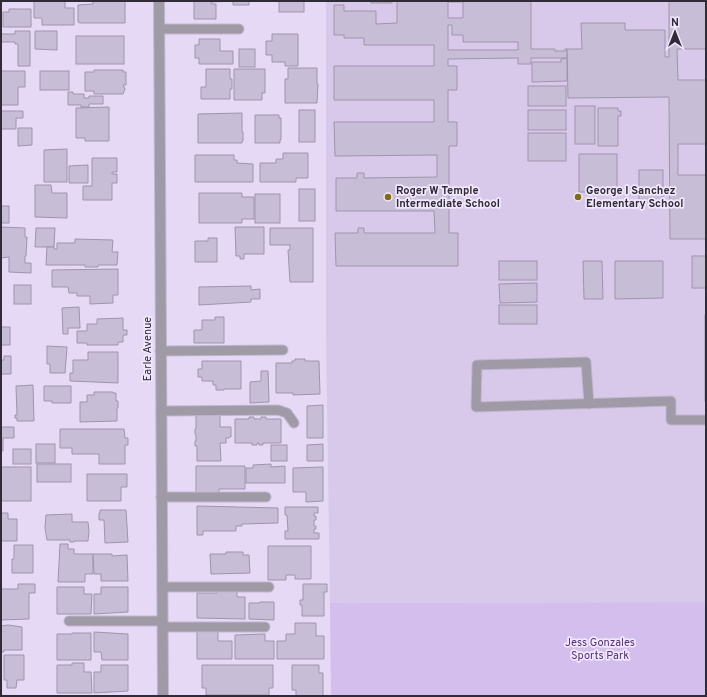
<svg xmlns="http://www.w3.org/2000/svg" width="707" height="697" font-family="Overpass,sans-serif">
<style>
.built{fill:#d8c9ea}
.green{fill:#d3beed}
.building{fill:#c8bdd7;stroke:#9f94ad;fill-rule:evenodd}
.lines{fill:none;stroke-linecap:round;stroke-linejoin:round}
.service-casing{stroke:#c1b6cf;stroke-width:11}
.minor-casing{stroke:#c1b6cf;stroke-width:12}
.service{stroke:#9f9aa6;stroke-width:9}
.minor{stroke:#9f9aa6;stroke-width:10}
.poi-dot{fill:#826d0a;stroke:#f1e8fe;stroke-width:1.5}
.labels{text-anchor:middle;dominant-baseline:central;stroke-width:3.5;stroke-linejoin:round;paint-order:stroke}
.poi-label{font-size:11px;font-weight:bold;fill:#302b36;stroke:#f1e8fe;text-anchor:start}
.street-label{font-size:11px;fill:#302b36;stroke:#f1e8fe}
.park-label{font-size:11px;fill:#553176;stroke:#f1e8fe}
</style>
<rect width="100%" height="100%" fill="#e5d9f5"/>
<path class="built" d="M326 1H706V602L330 603 326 334Z"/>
<path class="green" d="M706 602V696H331L330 603Z"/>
<g class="building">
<path d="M34 1H65V8H74V25H42V18H34Z"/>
<path d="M93 1H125V23H80L78 22V5L93 4Z"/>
<path d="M194 1H249V5H233V1L211 2 212 4H216V19H194Z"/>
<rect x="279" y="1" width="25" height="11"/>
<rect x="371" y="1" width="21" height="2"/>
<path d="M397 1H531V49H555V51H565V49H567V58H531V64H518V58L448 59V66H457V90H448V122H457V146H449V233H458V266H336L335 233H358V228H364V233H435L434 211H336V178H357V173H364V178L437 177V155L335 156 334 122H434V100H334V66H434V45H364V38H344V35H334V5H344V11H376V24L397 23ZM448 2H463V18H448ZM448 25H452V35H463V42H518V50H448Z"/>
<path d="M669 1H706V49H677L678 80H706V144H678V175H706V239H670L669 97 568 98 567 49H582L581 23H625V30H665V57H669Z"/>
<path d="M9 9H31V27H3V12H9Z"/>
<path d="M15 31H30V66H18V44H15V42H1V34H15Z"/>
<path d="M35 31H57V50L35 49Z"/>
<path d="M272 34H298V66H285V62H272V55H266V41H272Z"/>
<rect x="76" y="36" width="48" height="28"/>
<path d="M199 39H220V51H233V64H199V58H195V45H199Z"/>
<rect x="239" y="49" width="16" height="18"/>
<path d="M567 58V81L532 82V62H561V59Z"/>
<path d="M288 68H317V84H318L317 103H285V79H288Z"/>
<path d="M206 69H230V79H232V89H230V99H201V87H206Z"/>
<path d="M234 69H265V93H262V100H234Z"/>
<path d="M94 70H123V72H126V85H123L125 89 123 94H94V91H85V72H94Z"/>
<path d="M1 71H25V87H18V105H1Z"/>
<rect x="40" y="71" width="29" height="19"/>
<rect x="528" y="86" width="38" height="20"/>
<path d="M68 92H73V94H84V98H89V96H103V104H89V107H81V105H68Z"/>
<rect x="575" y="106" width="20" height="38"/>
<path d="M109 107V141H85V138H76V108Z"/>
<path d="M598 108H618V111H621V116H618V146H598Z"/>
<rect x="299" y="110" width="16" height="32"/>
<rect x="528" y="110" width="38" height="20"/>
<path d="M1 111H23V118H16V129H1Z"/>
<path d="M242 113V132H243V141H242V143H198V114Z"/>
<path d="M255 115H279V118H281V140H280V143H255Z"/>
<path d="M18 128H32V145L18 146Z"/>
<rect x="528" y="133" width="38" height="28"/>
<path d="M67 149V182H44V150Z"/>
<path d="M283 153H308V178H296V182H260V163H276V159H283Z"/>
<rect x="579" y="154" width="38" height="38"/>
<path d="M195 155H234V160H237V163L253 164V182H195Z"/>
<path d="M92 158H117V172H112V174H117V183H112V200H83V186H92Z"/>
<path d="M88 165V183H69V166Z"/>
<rect x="639" y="170" width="24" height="32"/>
<path d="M35 185H51L52 193H67V218L35 217Z"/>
<rect x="299" y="189" width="16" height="32"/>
<path d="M199 193H242V197H254V219H242V223H199Z"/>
<rect x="255" y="194" width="25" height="29"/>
<rect x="1" y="206" width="8" height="17"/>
<path d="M1 227 25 228V237H27L26 256H25V263H31V273L9 272V257L1 258Z"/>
<path d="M235 227H264V254H244V259H240V256H236Z"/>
<path d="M36 228H55L54 247H35Z"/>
<path d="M270 228H313V282H290L288 250H290V245H270Z"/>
<path d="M208 238H217V262H195V241H208Z"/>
<path d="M75 239 113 240 112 252H118L117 265H98V267H85V265H46L47 247H54V249H57V243H75Z"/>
<rect x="692" y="256" width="14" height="32"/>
<rect x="499" y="261" width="38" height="19"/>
<path d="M583 261H602L603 299H584Z"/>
<path d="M615 261H663V298L615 299Z"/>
<path d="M118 269V295H113V303L90 304V296H77V293H69L68 287H52V270Z"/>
<path d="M537 283V302L500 303 499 284Z"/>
<rect x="14" y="285" width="17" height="19"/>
<path d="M251 286V290L260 289V299H251V302L199 305V287Z"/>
<rect x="499" y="305" width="38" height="19"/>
<path d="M79 307 80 328H68V334H63L62 308Z"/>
<rect x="705" y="315" width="1" height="86"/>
<path d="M215 317H224V343H194V330H202V320H215Z"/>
<path d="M123 318V330H127V335H123V342H118V345H87V343H77V331H87V324H97V319Z"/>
<rect x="1" y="327" width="9" height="18"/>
<path d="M47 346 67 347 65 373H50V364H47Z"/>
<path d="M88 352H118V383L70 381V373H73V360H88Z"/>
<path d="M4 356H11V374H1V360H4Z"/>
<path d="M295 359H305V361H319L320 394 293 395V393H276V363H292V361H295Z"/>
<path d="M202 361H241V389H224V390H216V385H213V381H202V377H198V369H202Z"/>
<path d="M261 371H268L269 402 250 403V382L261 381Z"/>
<path d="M33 385 34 421H17V418H15V415H17L16 386Z"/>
<path d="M44 386H71V403H52V401H44Z"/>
<path d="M94 392H113V393H116V401H118V408H117V421L80 422V402H87V395H94Z"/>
<path d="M323 405V438H307V406Z"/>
<path d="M220 414V427H231V437H229V438H226V443H220L221 461H197V446H195V441H196V434H195V429H196V415Z"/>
<path d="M249 417H254V419H261V417H266V419H281V443H263V445H259V443H257V445H252V443H235V419H249Z"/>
<path d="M1 427H14V438H3V451H1Z"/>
<path d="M60 429H124L125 438H128V445H125V464H99V454H72V448H60Z"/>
<rect x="36" y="444" width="19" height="19"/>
<path d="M323 444V461H307V445Z"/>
<rect x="271" y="445" width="16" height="16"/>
<rect x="13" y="449" width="18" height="15"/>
<rect x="37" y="464" width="34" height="18"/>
<path d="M271 464V467L285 466V483H246V468H253V465Z"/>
<path d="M196 466H245V489H219V495H196Z"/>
<rect x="1" y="467" width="30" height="34"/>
<path d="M323 467V501L306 502V492H293V468Z"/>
<path d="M87 474H127V487H121V501H87Z"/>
<path d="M197 506 278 508V523L242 524V526H236V531H203V535H197Z"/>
<path d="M285 507H318V513H314V516H316V520H314V526H316V529H314V533H319V539H285V531H288L287 515H285Z"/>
<path d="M100 510H126L128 542 105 543 104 520H99V513H100Z"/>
<path d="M1 513H8V519H17V541H1Z"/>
<path d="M72 514V522H88L89 531 88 541H74V542H70V540H47L45 528 46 515Z"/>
<path d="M60 544H68V549H74V554H93V574H85V582H58Z"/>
<path d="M14 545H33V573H12V559H14Z"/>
<path d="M268 546H311V579H295V575H286V580H268Z"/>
<path d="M226 552H243V555H249L250 573 211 574 210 554H226Z"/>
<path d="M93 554H112V556L127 555 128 581H101V574H94Z"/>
<path d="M18 584H35V593H29V619L1 620V589H18Z"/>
<path d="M303 584H327V592H324V616H302V605H300V600H303Z"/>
<path d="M57 587H84V594H92L91 614H57Z"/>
<path d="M101 587H128V612L94 614V594H101Z"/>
<path d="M217 590 237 591V597H245V619L197 618V593H217Z"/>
<path d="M260 602H274V620L249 619V603H260Z"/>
<path d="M295 623H316V636H324V659H277V641H286V634H295Z"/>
<path d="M8 625 22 627V650H4V652H1V626Z"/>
<path d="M197 630H218V641H232V659H197Z"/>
<path d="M94 632 128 634V660H102L101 652H94Z"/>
<path d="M72 633H91V660H57V634H72Z"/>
<path d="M265 634V641H274V659H235V635Z"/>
<path d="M4 655H24V680H17L16 688H7V680H4Z"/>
<path d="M72 663H84V672H91L92 693H57V665H72Z"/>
<path d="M101 665H128V691L94 693V672H101Z"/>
<path d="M202 665H273V688H269V695H206V688H202Z"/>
<path d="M292 665H319V673H323V696H296V690H292Z"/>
</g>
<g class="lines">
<defs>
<g id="service">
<path d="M159 29H239"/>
<path d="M160 351 283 350"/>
<path d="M589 404 586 362 477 365 476 407 671 401V420H706"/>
<path d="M161 411 278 410 287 413 294 423"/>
<path d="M161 497H266"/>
<path d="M162 587H269"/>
<path d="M69 621H162"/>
<path d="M163 627H265"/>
</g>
<path id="minor" d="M159 1 163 696"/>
</defs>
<use href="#service" class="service-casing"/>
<use href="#minor" class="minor-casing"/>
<use href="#service" class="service"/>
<use href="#minor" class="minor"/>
</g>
<g class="poi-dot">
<circle cx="388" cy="197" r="4"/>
<circle cx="578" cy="197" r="4"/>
</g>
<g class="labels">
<g class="poi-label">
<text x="396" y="191">Roger W Temple<tspan x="396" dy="13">Intermediate School</tspan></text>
<text x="586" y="191">George I Sanchez<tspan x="586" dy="13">Elementary School</tspan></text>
</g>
<g class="street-label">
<text transform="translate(148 349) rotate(-90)">Earle Avenue</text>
</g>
<g class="park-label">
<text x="600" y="643">Jess Gonzales<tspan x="600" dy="13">Sports Park</tspan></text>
</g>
</g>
<rect width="707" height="697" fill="none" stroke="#302b36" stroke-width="4"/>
<g transform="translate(675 32)" stroke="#f1e8fe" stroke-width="3" paint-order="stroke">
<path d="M0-3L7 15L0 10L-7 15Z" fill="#302b36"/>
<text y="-6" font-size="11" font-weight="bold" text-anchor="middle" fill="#302b36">N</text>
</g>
</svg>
